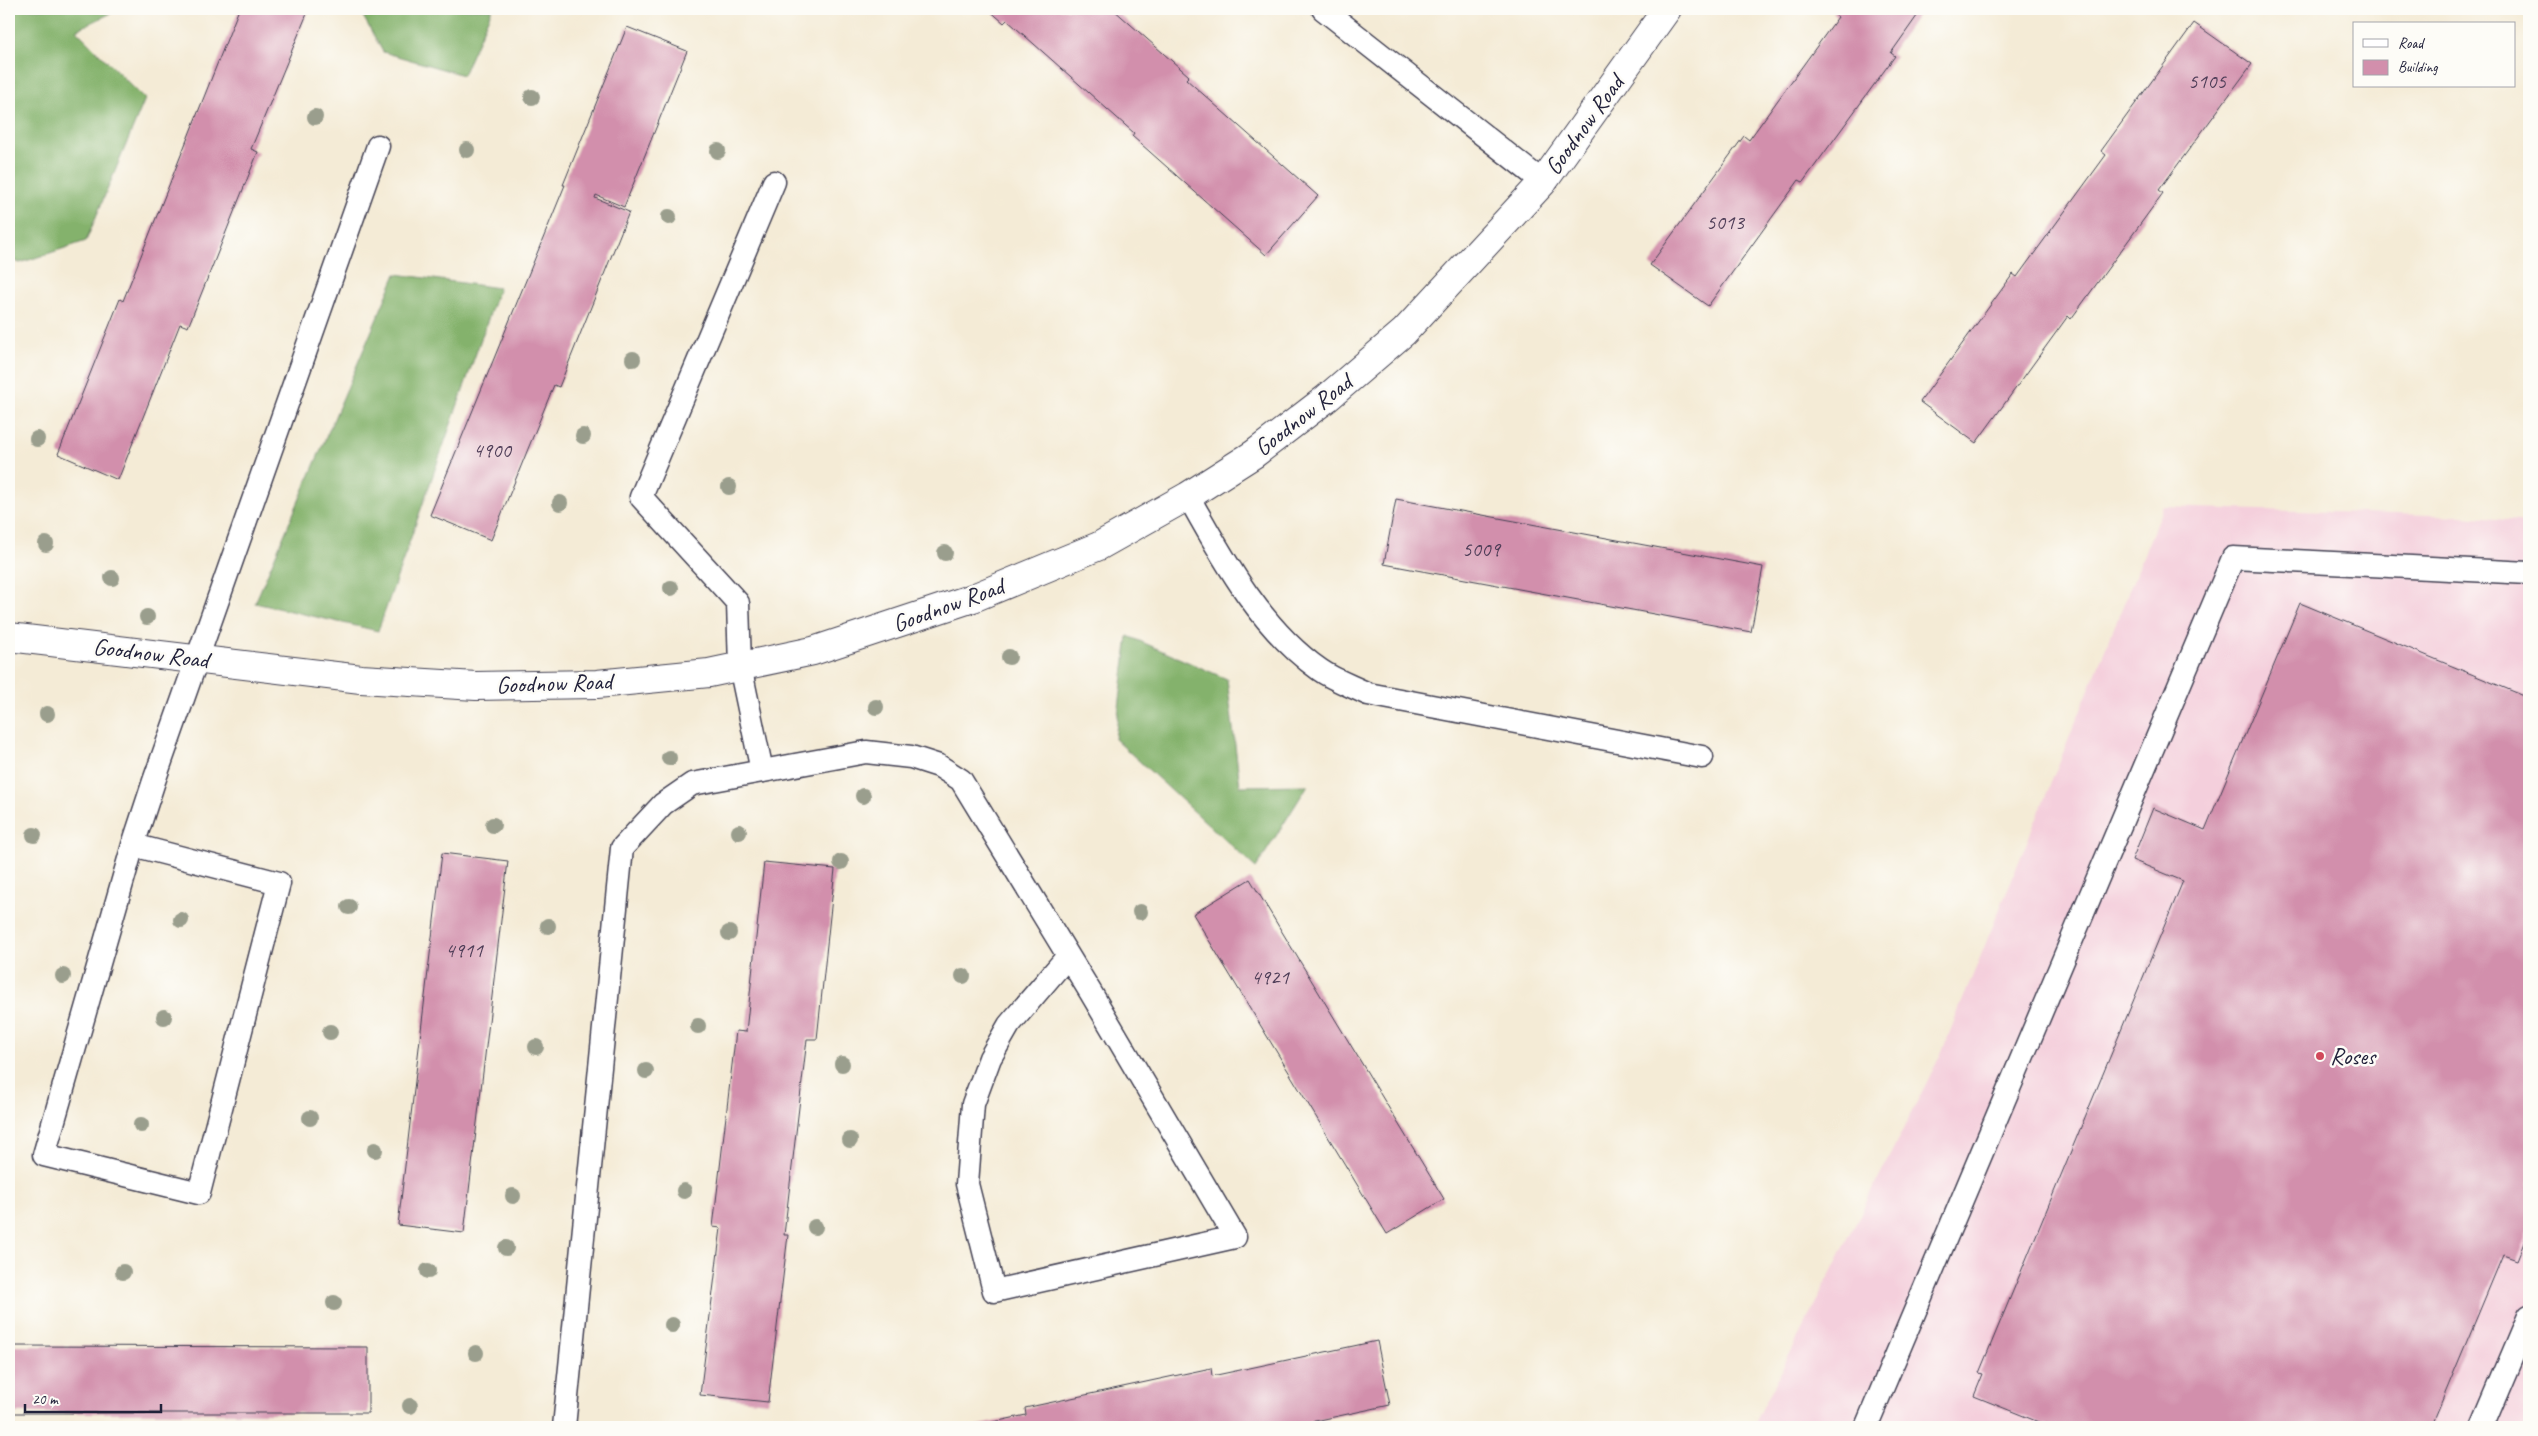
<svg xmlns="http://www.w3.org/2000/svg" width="2538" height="1436" font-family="Caveat,sans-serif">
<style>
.built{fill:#f4cfdc}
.forest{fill:#84b26c;stroke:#536a54}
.building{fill:#d28fac}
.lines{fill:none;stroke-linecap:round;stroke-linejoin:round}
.service-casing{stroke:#424052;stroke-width:25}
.minor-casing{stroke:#424052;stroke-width:30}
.service{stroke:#fff;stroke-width:22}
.minor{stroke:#fff;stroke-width:28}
.tree{fill:#9a9e8d}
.poi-dot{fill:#d1495b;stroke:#fdfcf7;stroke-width:2}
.labels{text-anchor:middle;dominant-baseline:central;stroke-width:5;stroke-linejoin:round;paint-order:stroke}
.number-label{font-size:21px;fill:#4e3d57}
.street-label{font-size:24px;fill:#22223b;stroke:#fdfcf7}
.poi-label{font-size:24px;fill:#22223b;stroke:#fdfcf7;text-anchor:start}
</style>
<rect width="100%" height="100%" fill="#fdfcf7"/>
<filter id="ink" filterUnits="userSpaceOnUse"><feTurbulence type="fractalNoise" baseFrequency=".02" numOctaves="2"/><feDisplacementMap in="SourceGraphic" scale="10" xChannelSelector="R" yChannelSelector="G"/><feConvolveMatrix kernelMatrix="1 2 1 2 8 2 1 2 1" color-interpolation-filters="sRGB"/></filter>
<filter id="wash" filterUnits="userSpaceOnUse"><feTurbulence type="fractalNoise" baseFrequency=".0096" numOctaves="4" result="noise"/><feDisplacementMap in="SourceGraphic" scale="20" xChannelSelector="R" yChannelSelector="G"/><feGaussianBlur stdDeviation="1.12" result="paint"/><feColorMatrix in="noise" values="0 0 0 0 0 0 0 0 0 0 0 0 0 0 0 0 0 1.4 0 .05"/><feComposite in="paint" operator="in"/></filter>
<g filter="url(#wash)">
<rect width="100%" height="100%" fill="#f4ebd6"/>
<path class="built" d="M2163 507 2463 516 2529 522V1427H1753L1940 1056Z"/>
<g class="forest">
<path d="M9 9H120L76 30 145 99 86 241 20 263 9 259Z"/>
<path d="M359 9H492L463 75 383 52Z"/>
<path d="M396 274 499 288 378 631 255 603Z"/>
<path d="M1128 636 1227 679 1240 786 1308 785 1256 868 1115 739Z"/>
</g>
<g id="blocks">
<g class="building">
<path d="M239 9H309L251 149 258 152 188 327 180 324 118 480 58 454 120 299 123 301Z"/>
<path d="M988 9H1113L1189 76 1186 79 1318 196 1266 255 1132 136 1134 133 1007 20 1004 23Z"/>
<path d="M1837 9H1922L1891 53 1895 56 1803 182 1799 180 1708 306 1650 265 1744 136 1749 140 1838 17 1833 13Z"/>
<path d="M2194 23 2252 64 2159 190 2163 193 2071 319 2068 316 1976 443 1920 402 2013 274 2017 277 2106 155 2101 151Z"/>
<path d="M627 27 687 51 624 207 596 195 595 198 629 212 559 387 554 385 491 540 430 515 565 185H563Z"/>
<path d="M1396 499 1763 567 1751 632 1384 564Z"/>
<path d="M2300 603 2529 698V1230L2517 1260 2503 1255 2431 1427H2051L1974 1396 1983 1374 1979 1373 2183 881 2132 860 2153 808 2205 830Z"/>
<path d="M442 853 508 861 464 1233 398 1225Z"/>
<path d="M764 862 835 869 817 1039H807L784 1235H788L768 1402 700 1395 721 1228 713 1227 736 1031 746 1032Z"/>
<path d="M1250 879 1444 1199 1387 1234 1193 914Z"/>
<path d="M1377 1341 1390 1405 1287 1427H971L1026 1415 1025 1408 1211 1368 1212 1376Z"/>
<path d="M9 1346 368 1347V1413H9Z"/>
</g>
</g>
</g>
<g filter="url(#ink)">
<use href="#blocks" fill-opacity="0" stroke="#424052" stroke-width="1"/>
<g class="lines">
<defs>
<g id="service">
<path d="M1323 9 1543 182"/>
<path d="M1188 496C1222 557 1260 628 1320 670 1334 680 1352 686 1368 694L1702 757"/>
<path d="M762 771 740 666 738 603 641 497 774 182"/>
<path d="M133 845 279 883 199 1193 44 1155 133 845 154 781 378 146"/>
<path d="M564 1427 622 848 663 804 692 784 866 752 911 757 939 766 961 780 1091 993 1235 1237 994 1291 967 1184 973 1104 990 1058 1009 1025 1068 956"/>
<path d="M1866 1427 2233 558 2529 573"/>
<path d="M2482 1427 2529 1316"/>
</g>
<path id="minor" d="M9 637 361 679 476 686 597 684 709 673 813 651 973 598 1099 546 1188 496 1254 454 1327 398 1404 332 1543 182 1667 9"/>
</defs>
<use href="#service" class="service-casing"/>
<use href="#minor" class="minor-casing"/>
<use href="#service" class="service"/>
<use href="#minor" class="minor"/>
</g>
<g class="tree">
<circle cx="532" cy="97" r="8"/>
<circle cx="315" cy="117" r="8"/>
<circle cx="467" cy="150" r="8"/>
<circle cx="718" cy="151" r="8"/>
<circle cx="669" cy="217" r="8"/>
<circle cx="633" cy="359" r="8"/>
<circle cx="583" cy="436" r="8"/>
<circle cx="37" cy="439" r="8"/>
<circle cx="729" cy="487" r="8"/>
<circle cx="560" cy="503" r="8"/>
<circle cx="46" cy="544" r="8"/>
<circle cx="945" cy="553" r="8"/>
<circle cx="112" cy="578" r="8"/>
<circle cx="671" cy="588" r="8"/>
<circle cx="147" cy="617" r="8"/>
<circle cx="1009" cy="657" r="8"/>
<circle cx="876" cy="707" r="8"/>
<circle cx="47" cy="714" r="8"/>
<circle cx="669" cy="758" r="8"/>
<circle cx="863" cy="796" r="8"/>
<circle cx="493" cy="825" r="8"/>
<circle cx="739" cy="832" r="8"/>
<circle cx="34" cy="835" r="8"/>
<circle cx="841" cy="862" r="8"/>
<circle cx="349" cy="907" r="8"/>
<circle cx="1140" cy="912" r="8"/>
<circle cx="181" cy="920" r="8"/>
<circle cx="548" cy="926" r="8"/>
<circle cx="729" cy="933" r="8"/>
<circle cx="63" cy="976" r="8"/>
<circle cx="963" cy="976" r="8"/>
<circle cx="164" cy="1017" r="8"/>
<circle cx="698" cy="1026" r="8"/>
<circle cx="330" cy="1032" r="8"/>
<circle cx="536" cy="1047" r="8"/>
<circle cx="842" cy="1064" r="8"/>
<circle cx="646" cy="1071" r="8"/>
<circle cx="310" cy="1118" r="8"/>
<circle cx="141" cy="1125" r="8"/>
<circle cx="850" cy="1140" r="8"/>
<circle cx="375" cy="1150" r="8"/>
<circle cx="684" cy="1191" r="8"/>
<circle cx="513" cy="1196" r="8"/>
<circle cx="815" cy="1227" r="8"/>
<circle cx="506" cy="1248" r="8"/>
<circle cx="428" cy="1271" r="8"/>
<circle cx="123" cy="1272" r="8"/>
<circle cx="334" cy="1303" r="8"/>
<circle cx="672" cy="1325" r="8"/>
<circle cx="476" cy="1353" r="8"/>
<circle cx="410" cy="1406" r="8"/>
</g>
</g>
<circle class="poi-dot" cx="2320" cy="1056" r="5"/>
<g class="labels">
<g class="number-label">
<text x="2207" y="81">5105</text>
<text x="1725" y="222">5013</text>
<text x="492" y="450">4900</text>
<text x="1481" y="549">5009</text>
<text x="464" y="950">4911</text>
<text x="1270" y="977">4921</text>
</g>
<g class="street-label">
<text transform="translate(1584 125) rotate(-54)">Goodnow Road</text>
<text transform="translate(1303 415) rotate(-38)">Goodnow Road</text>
<text transform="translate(948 605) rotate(-20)">Goodnow Road</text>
<text transform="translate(151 653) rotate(7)">Goodnow Road</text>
<text transform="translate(554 683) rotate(-2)">Goodnow Road</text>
</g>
<g class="poi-label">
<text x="2330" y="1056">Roses</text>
</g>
</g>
<rect width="2538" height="1436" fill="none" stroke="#fdfcf7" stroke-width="30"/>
<rect x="2353" y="22" width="162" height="65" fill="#fdfcf7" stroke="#a5a5ac"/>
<rect x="2363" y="39" width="25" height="8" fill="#ffffff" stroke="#a5a5ac"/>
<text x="2398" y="48" font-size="15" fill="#22223b">Road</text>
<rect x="2363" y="60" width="25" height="15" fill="#d28fac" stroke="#a5a5ac"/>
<text x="2398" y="72" font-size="15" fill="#22223b">Building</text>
<path d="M25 1404v8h136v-8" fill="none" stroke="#22223b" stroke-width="2.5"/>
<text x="32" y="1404" font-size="15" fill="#22223b" stroke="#fdfcf7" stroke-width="4" paint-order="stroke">20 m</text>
</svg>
